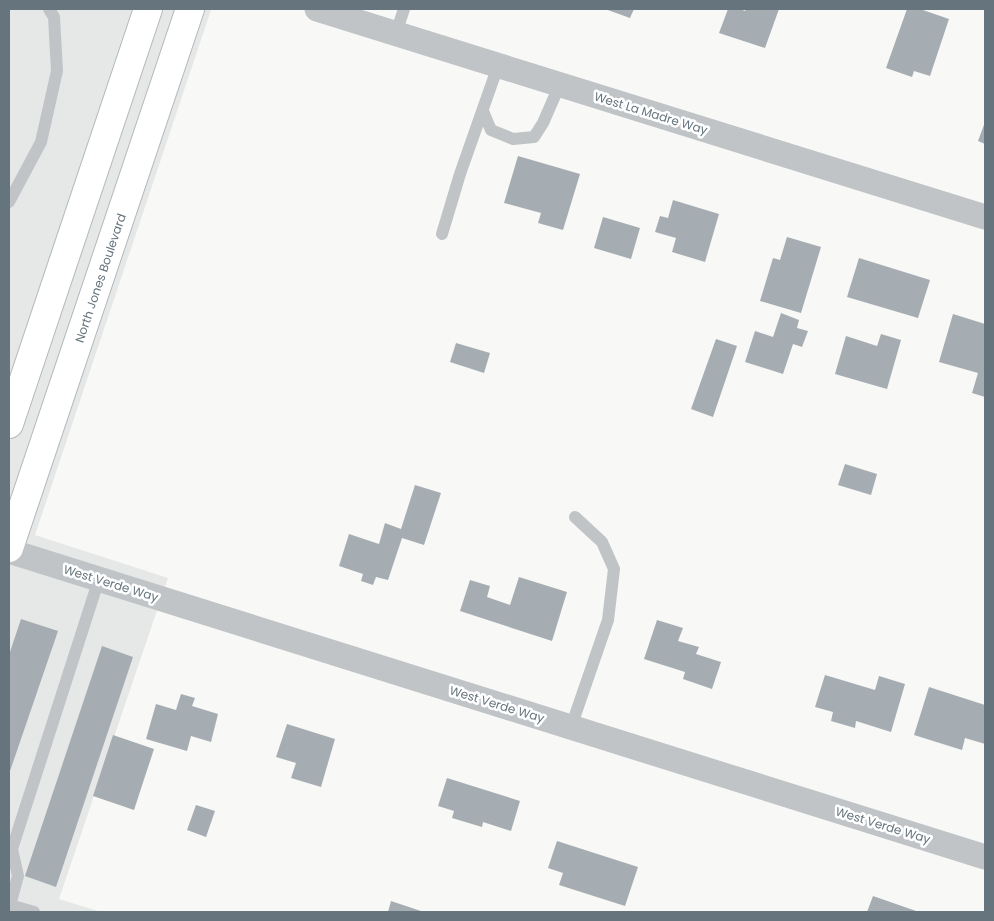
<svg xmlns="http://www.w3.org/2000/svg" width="994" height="921" font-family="Poppins,sans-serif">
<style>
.built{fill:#e6e7e7}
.building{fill:#a6adb2}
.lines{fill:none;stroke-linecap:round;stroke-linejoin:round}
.secondary-casing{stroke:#b3b8bb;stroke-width:30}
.lane{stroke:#c0c4c7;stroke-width:12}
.street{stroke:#c0c4c7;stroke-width:25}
.secondary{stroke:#fff;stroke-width:28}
.labels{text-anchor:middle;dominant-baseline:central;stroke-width:5;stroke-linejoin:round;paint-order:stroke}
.street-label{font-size:12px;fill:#66757d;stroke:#fff}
</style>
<rect width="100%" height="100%" fill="#f8f8f6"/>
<path class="built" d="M9 9H208L211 10 35 535 168 578 59 899 101 912H9Z"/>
<g class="building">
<path d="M605 9H634L630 18Z"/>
<path d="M728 9H740L745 11 746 9H779L765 48 719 33Z"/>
<path d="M907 9H920L949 19 930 76 914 71 912 77 886 68Z"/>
<path d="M985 122V144L978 141Z"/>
<path d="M518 156 580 174 563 230 538 223 541 213 504 203Z"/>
<path d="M673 200 719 214 705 262 672 252 676 238 655 232 660 216 668 218Z"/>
<path d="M603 217 640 228 631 259 594 248Z"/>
<path d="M787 237 821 247 801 313 760 301 773 258 780 260Z"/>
<path d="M859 258 930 280 918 318 847 297Z"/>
<path d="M781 313 799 320 797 328 808 331 802 347 793 344 783 374 745 362 755 331 773 337Z"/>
<path d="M953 314 985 324V397L972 393 978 373 939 362Z"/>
<path d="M881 334 901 340 887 389 835 374 846 336 877 346Z"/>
<path d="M716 339 737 346 713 417 691 409Z"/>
<path d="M456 343 490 353 484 373 450 362Z"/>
<path d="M845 464 877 474 871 495 838 485Z"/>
<path d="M415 485 441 493 424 545 402 538 388 580 376 577 373 585 361 581 363 574 339 566 349 534 379 544 385 523 401 529Z"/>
<path d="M519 577 567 592 552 641 460 611 470 580 490 586 487 597 510 605Z"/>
<path d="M21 619 58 631 9 774V655Z"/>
<path d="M657 620 683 628 678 641 699 647 696 654 721 662 712 689 683 679 685 672 644 659Z"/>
<path d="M102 646 133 657 56 887 25 876Z"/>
<path d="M825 675 875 690 879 676 905 684 891 732 856 721 855 728 831 721 833 712 815 707Z"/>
<path d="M929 687 985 705V744L965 738 962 750 914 735Z"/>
<path d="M181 694 195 698 192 706 218 714 211 742 191 736 187 751 146 739 156 704 176 710Z"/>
<path d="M287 724 335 739 321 787 291 778 296 763 276 757Z"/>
<path d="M113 735 154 749 134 810 93 796Z"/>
<path d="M447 778 520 801 511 831 483 822 482 827 452 818 454 811 438 806Z"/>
<path d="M196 805 215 811 206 837 187 830Z"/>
<path d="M557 841 638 867 625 906 559 885 563 873 548 868Z"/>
<path d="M873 896 919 912H867Z"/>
<path d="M391 901 424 912H388Z"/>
</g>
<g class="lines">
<defs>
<g id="secondary">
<path d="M9 424 148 9"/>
<path id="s1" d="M9 548 190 9"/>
</g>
</defs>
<use href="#secondary" class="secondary-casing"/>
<g class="lane">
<path d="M396 33 404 9"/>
<path d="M483 111 491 130 513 139 534 137 543 123 560 84"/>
<path d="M9 202 41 142 57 71 54 17 49 9"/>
<path d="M442 234 460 174 498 66"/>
<path d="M571 727 608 620 614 569 602 542 575 517"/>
<path d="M10 905 34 912"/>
<path d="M9 909 18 876 12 849 99 579"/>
</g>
<g class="street">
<path d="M317 9 985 217"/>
<path d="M9 551 985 857"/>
</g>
<use href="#secondary" class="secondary"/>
</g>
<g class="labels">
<g class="street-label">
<text transform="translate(651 113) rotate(17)">West La Madre Way</text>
<text stroke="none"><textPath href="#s1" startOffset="285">North Jones Boulevard</textPath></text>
<text transform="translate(111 583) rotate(17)">West Verde Way</text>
<text transform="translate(497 704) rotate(17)">West Verde Way</text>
<text transform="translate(883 825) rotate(17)">West Verde Way</text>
</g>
</g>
<rect width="994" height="921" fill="none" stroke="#66757d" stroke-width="20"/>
</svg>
